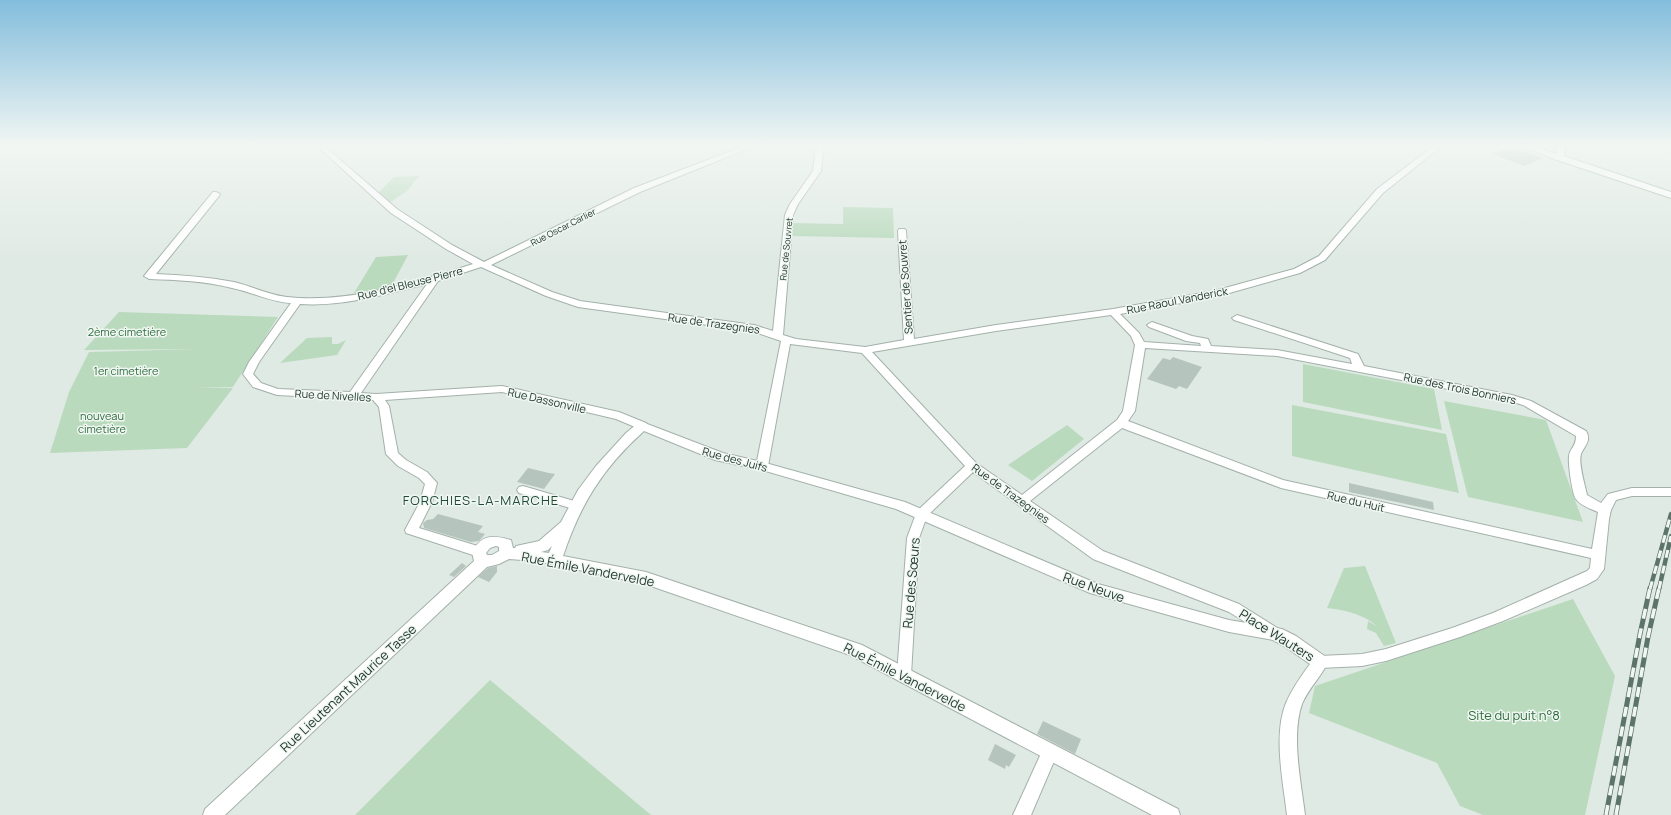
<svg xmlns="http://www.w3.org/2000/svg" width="1671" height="815" font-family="Manrope,sans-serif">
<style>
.green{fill:#badabd}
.building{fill:#b5c4bc}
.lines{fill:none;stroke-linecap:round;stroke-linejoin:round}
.minor-casing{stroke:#a3b1aa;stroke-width:2}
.tertiary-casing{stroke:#a3b1aa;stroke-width:2}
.secondary-casing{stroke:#a0b5aa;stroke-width:2}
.minor{fill:#fff;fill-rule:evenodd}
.tertiary{fill:#fff;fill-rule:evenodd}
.secondary{fill:#fff;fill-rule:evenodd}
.rail-far1-casing{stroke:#5c746a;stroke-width:4.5}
.rail-casing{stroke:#5c746a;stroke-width:5}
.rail-far1{stroke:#f0f7f2;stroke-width:3;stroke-dasharray:8;stroke-linecap:butt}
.rail{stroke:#f0f7f2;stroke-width:3.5;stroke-dasharray:10;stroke-linecap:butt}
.labels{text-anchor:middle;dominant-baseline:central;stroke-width:3;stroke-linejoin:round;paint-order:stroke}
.far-street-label{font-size:9px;fill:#22392f;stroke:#f0f7f2}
.street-label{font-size:11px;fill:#22392f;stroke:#f0f7f2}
.park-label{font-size:11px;fill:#2f6c3d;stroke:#f0f7f2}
.quarter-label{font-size:13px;letter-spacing:1px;fill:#204938;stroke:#f0f7f2}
.near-street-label{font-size:13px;fill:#22392f;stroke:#f0f7f2}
.near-park-label{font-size:13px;fill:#2f6c3d;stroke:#f0f7f2}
</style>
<rect width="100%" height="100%" fill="#e0eae4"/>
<g class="green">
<path d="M419 176 407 191 389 203 377 194 394 177Z"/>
<path d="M843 207 893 208 894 238 793 236V223L843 224Z"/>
<path d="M408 255 391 287 376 291 354 293 376 257Z"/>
<path d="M119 312 278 317 233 387 196 388H233L187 448 50 453 69 392 89 352 199 349 84 350Z"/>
<path d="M332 337V344H338L346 340 337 355 280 363 307 338Z"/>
<path d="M1303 364 1434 389 1442 430 1303 402Z"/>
<path d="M1444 401 1546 420 1583 522 1468 497Z"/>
<path d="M1292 405 1446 434 1459 493 1292 456Z"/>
<path d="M1067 425 1084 439 1032 481 1008 465Z"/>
<path d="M1365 566 1396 643 1384 646 1376 633 1367 629 1368 621 1378 627 1384 636C1375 617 1347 610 1327 608L1344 568Z"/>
<path d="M1573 599 1615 676 1585 815H1483L1460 806 1437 763 1309 713 1315 686Z"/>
<path d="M490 680 651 815H355Z"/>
</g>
<g class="building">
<path d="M1512 147 1543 158 1525 166 1492 154Z"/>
<path d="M1173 357 1202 367 1187 389 1179 386 1176 389 1147 379 1163 358 1170 360Z"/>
<path d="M528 468 549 473 555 474 544 489 517 482Z"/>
<path d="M1349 483 1433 502 1434 510 1349 492Z"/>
<path d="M438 514 483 526 478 532 485 534 479 541 471 542 424 528 423 523 427 520 433 519Z"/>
<path d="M462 563 466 566 454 577 449 575Z"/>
<path d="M497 566V572L489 582 478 577 488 568Z"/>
<path d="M1043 721 1081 739 1075 754 1037 734Z"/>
<path d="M995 744 1016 755 1009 767 1006 765 1005 769 988 760Z"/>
</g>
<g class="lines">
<defs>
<g id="minor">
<path d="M316 145H323L397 209 452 245 484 262 634 188 747 145H757L640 192 491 265 552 292 580 301 754 325 773 331 785 215 790 204 813 171 816 145H824L821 171 798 204 793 215 783 335 796 339 865 347 904 340 898 231 899 229H905L906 231 914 339 996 325 1113 309 1214 291 1294 269 1319 256 1377 189 1435 145H1443L1383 193 1325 260 1300 273 1215 297 1120 314 1139 333 1144 342 1201 346 1200 343 1186 341 1149 327 1147 325 1152 322 1192 336 1208 339 1211 346 1277 350 1352 364 1350 358 1234 320 1232 318 1237 315 1358 354 1364 366 1512 395 1531 401 1586 431C1592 441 1584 446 1581 454 1578 463 1585 485 1587 495L1601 503 1608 494 1632 488H1671V496H1632L1616 500 1611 510 1609 519 1604 569 1597 579 1586 585 1503 621 1460 637 1386 661 1362 666 1320 668 1315 666 1313 662 1315 658 1320 656 1362 654 1386 649 1452 628 1493 613 1587 571 1590 568 1591 558 1281 488 1122 428 1030 501 1103 551 1239 604 1279 629 1281 633 1279 637 1274 639 1269 637 1229 612 1093 559 973 472 927 516 919 538 911 675 909 680 904 681 899 680 897 675 907 538 917 511 965 466 862 353 790 344 768 466 766 469H758L756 466 781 341 752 331 578 307 546 296 481 267 438 281 361 393 376 394 502 386 619 412 646 423 648 426 646 429 642 430 616 419 502 392 385 400 389 406 398 453 406 460 427 472 437 483 432 502 419 528 484 548 486 552 484 556 479 557 406 533 405 530 420 502 425 484 419 478 398 466 386 454 379 407 373 400 277 395 253 387 243 374 249 362 291 303C271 302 252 292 232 288 205 281 177 280 149 279L144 276 213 192H216L220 194 219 196 156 274C182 275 208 277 234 282 251 286 269 295 287 297 347 304 416 282 473 264L446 249 391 213ZM427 284 350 392 278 389 261 383 253 374 259 362 300 304C342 307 387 294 427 284ZM1111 315 1131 336 1135 345 1123 411 1117 420 1022 495 976 463 872 352 996 331ZM1145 348 1277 356 1510 401 1523 405 1576 436C1576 447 1570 448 1569 456 1568 463 1572 494 1576 499 1581 506 1591 509 1598 512L1592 549 1283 480 1128 421 1135 411Z"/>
<path d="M523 486 581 503 583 506 581 509 577 510 519 493 517 490 519 487Z"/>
<path d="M1050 745 1056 747 1058 752 1031 815H1013L1044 747Z"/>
</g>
<path id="tertiary" d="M642 422 723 453 762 462 905 502 1098 584 1229 620 1282 629 1296 636 1326 657 1328 662C1321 677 1308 689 1302 704 1291 736 1301 782 1305 815H1287C1283 781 1273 735 1286 703 1292 689 1301 676 1310 664L1284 646 1273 640 1229 632 1090 593 896 509 762 470 715 460 644 431C602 469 581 503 563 556L646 572 862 645 1178 809 1180 815H1152L850 655 645 584 536 561 509 559 499 564 487 567 225 815H203L205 809 474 561 472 552C482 534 493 535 511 540L513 548H515L516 546 539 541 561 522 578 490 596 466 626 433 638 423ZM496 546 499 547V551L492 555H487L486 553 490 548ZM552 546 549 553 541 552 548 550Z"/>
<path id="secondary" d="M1519 145H1531L1556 154 1557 145H1565L1564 156 1671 192V198L1557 160Z"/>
</defs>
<use href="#minor" class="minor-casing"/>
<use href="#tertiary" class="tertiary-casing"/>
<use href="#secondary" class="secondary-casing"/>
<use href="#minor" class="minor"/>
<use href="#tertiary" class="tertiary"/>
<use href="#secondary" class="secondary"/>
<defs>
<g id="rail-far1">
<path d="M1650 589 1671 514"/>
<path d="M1659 589 1671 536"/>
</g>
<g id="rail">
<path d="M1606 815 1640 634 1650 588"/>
<path d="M1616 815 1648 637 1659 588"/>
</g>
</defs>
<use href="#rail-far1" class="rail-far1-casing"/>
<use href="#rail" class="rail-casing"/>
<use href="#rail-far1" class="rail-far1"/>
<use href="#rail" class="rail"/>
</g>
<linearGradient id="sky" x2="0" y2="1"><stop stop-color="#83bddc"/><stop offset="0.56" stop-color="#f1f6f3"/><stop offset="1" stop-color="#f1f6f3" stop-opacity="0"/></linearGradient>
<rect width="1671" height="259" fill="url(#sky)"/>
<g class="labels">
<g class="far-street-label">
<text transform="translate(563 227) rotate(-27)">Rue Oscar Carlier</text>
<text transform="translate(786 249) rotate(-84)">Rue de Souvret</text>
</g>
<g class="street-label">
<text transform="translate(410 283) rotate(-14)">Rue d'el Bleuse Pierre</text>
<text transform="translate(905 287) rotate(-94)">Sentier de Souvret</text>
<text transform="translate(1177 300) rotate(-11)">Rue Raoul Vanderick</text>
<text transform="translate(714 323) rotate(8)">Rue de Trazegnies</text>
<text transform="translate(1460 388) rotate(12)">Rue des Trois Bonniers</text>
<text transform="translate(333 395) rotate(3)">Rue de Nivelles</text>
<text transform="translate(547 400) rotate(13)">Rue Dassonville</text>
<text transform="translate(735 459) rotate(15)">Rue des Juifs</text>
<text transform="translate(1011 493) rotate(36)">Rue de Trazegnies</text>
<text transform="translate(1356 501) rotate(13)">Rue du Huit</text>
</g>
<g class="park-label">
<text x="127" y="331">2ème cimetière</text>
<text x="126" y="370">1er cimetière</text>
<text x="102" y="415">nouveau<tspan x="102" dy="13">cimetière</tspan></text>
</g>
<g class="quarter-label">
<text x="481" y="500">FORCHIES-LA-MARCHE</text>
</g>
<g class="near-street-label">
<text transform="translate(588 569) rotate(11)">Rue Émile Vandervelde</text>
<text transform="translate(911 583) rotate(-85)">Rue des Sœurs</text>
<text transform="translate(1094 587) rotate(20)">Rue Neuve</text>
<text transform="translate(1277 635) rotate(32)">Place Wauters</text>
<text transform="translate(905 677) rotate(27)">Rue Émile Vandervelde</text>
<text transform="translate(348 688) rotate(-43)">Rue Lieutenant Maurice Tasse</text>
</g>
<g class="near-park-label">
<text x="1514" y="715">Site du puit n°8</text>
</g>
</g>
</svg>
